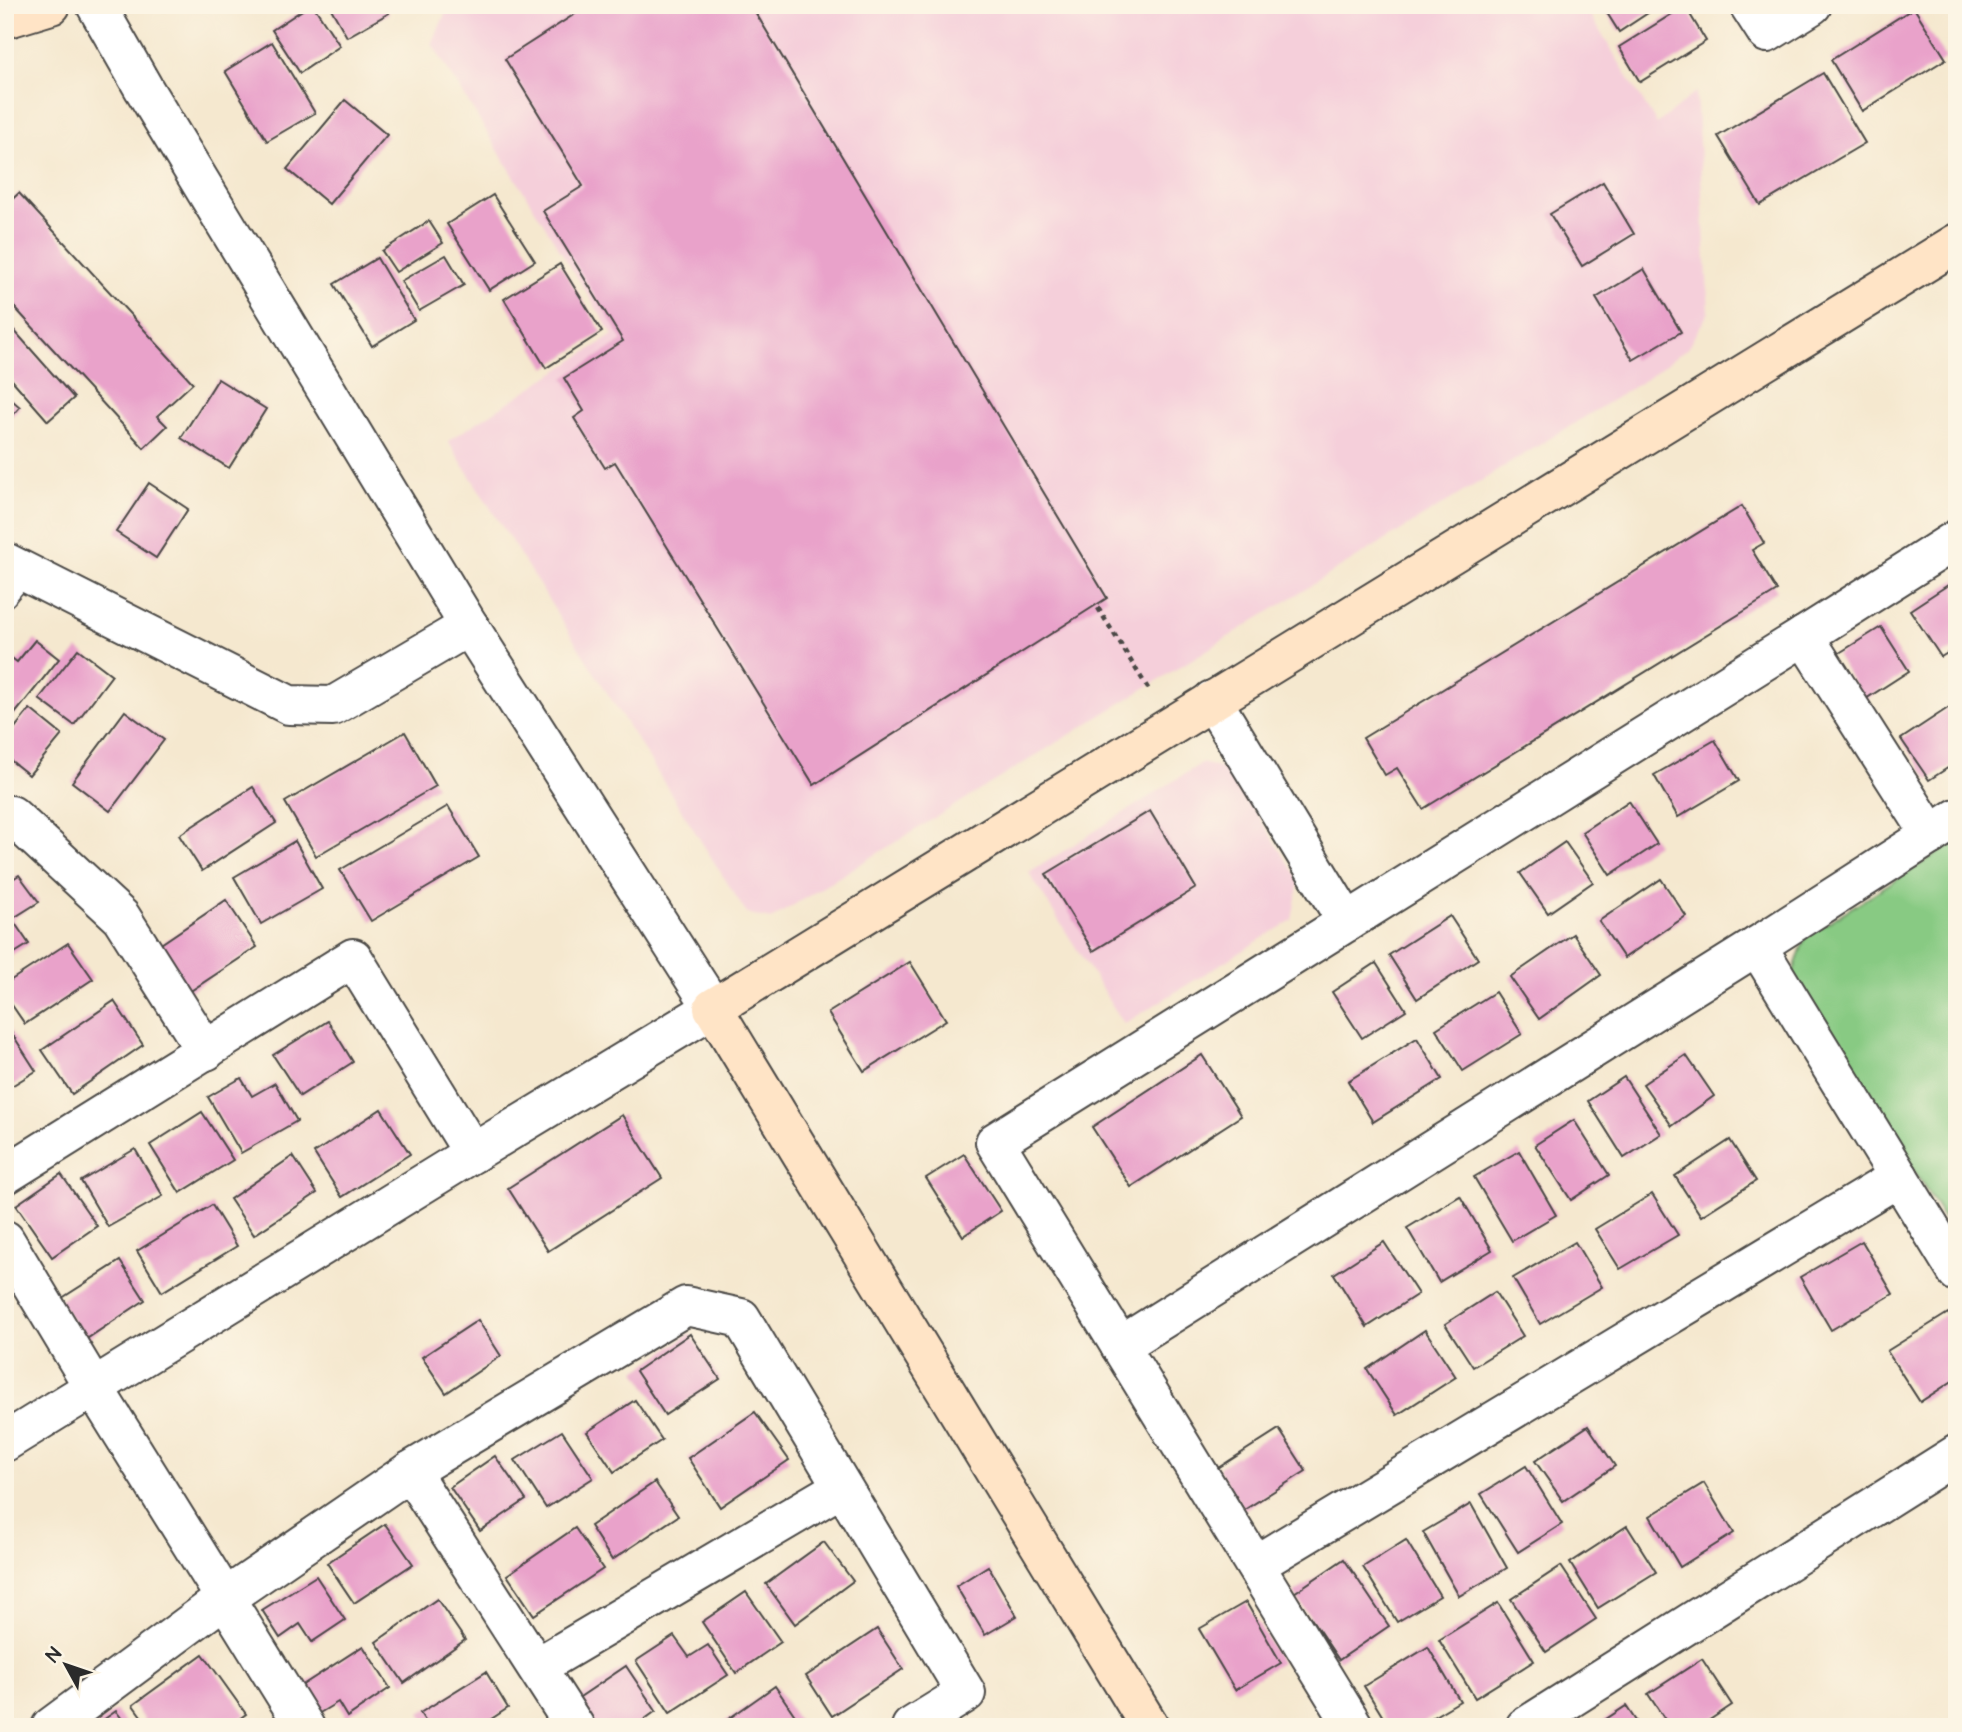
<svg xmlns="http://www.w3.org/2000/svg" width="1962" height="1732" font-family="'Architects Daughter',sans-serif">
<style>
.built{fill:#f5cfda}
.green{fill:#88ca83;stroke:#5a7a57;stroke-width:2}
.building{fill:#e9a2ca}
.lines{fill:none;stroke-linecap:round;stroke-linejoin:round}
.lane-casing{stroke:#494744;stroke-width:26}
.street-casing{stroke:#494744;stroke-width:42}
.secondary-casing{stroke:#494744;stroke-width:42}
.path{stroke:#494744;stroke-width:4.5;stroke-dasharray:5 5;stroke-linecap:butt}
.lane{stroke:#fff;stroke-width:23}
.street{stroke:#fff;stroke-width:38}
.secondary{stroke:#ffe4c6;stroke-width:38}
</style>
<rect width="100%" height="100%" fill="#fcf5e5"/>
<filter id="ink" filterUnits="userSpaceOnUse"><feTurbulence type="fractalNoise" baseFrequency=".0143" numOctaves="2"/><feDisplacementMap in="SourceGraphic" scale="14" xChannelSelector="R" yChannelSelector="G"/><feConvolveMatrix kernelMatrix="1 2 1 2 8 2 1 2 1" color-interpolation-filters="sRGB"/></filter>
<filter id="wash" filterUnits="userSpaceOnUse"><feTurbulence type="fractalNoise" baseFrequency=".00686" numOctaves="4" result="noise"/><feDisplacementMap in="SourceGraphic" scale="28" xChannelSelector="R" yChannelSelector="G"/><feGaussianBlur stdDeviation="1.57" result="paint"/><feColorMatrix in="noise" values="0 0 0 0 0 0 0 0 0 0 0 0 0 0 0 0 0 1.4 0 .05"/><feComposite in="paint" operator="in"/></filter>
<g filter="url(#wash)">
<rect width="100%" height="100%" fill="#f5e8cf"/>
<g class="built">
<path d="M449 5H1584L1657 124 1696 92 1709 312 1687 348 1643 381 771 919 747 914 448 441 613 335 432 44Z"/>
<path d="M1202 763 1230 771 1299 880 1292 920 1124 1024 1029 873Z"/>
</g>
<path class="green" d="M1957 841V1239L1792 976 1805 937Z"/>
<g id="blocks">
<g class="building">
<path d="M310 5H313L340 46 300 73 272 30Z"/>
<path d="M329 5H385L389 13 347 37Z"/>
<path d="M589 5H751L1107 598 814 785 615 462 605 468 574 418 584 411 564 378 623 341 543 211 583 186 505 59Z"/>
<path d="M1602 5H1660L1619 32Z"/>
<path d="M1685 6 1706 41 1640 82 1619 47Z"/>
<path d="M1914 8 1946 59 1862 111 1831 60Z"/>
<path d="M272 42 315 113 267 141 225 71Z"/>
<path d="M1823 73 1865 143 1760 205 1718 136Z"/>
<path d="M345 100 387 135 329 204 287 169Z"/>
<path d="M1603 182 1634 234 1582 266 1550 214Z"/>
<path d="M19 193 193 383 157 416 167 426 144 448 5 297V206Z"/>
<path d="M493 195 535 261 489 290 447 224Z"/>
<path d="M429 221 443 243 396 272 382 251Z"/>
<path d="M446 255 464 285 419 311 401 281Z"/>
<path d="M377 258 414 320 372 346 334 284Z"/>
<path d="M560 264 602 332 546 368 504 299Z"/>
<path d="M1644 269 1681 332 1633 360 1596 298Z"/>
<path d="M5 320 74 398 48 421 5 372Z"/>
<path d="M218 379 266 409 229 468 181 438Z"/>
<path d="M5 394 20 407 5 424Z"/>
<path d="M149 483 188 509 156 558 116 532Z"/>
<path d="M1742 506 1764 543 1752 550 1777 591 1423 809 1397 768 1385 775 1363 738Z"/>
<path d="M1957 579V647L1941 657 1910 610Z"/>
<path d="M1881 627 1909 671 1864 700 1836 655Z"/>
<path d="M35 640 59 659 14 715 5 708V653L17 662Z"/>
<path d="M78 649 112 675 74 725 39 699Z"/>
<path d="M1957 702V762L1929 780 1901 739Z"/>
<path d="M30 709 62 735 29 775 5 756V740Z"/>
<path d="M125 711 164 740 110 811 72 782Z"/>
<path d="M405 732 436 786 316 856 285 802Z"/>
<path d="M1715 740 1739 781 1678 817 1654 775Z"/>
<path d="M253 787 276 823 202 871 179 835Z"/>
<path d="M1629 801 1657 844 1610 875 1582 832Z"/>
<path d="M448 806 479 857 371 921 340 870Z"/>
<path d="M1150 811 1196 888 1093 951 1046 874Z"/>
<path d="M295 841 322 889 261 924 234 877Z"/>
<path d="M1565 842 1593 882 1548 913 1520 873Z"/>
<path d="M19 875 39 902 12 919 29 944 5 959V884Z"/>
<path d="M1661 879 1686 916 1624 958 1599 921Z"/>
<path d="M226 900 257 947 186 994 155 948Z"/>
<path d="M1450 916 1478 959 1417 999 1389 955Z"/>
<path d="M1573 934 1601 975 1539 1019 1510 977Z"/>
<path d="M68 943 93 979 25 1024 5 995V984Z"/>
<path d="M910 962 946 1020 864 1071 828 1013Z"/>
<path d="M1376 963 1406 1010 1362 1038 1332 992Z"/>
<path d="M1495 992 1522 1034 1463 1071 1436 1029Z"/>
<path d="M114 1001 143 1045 72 1094 42 1050Z"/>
<path d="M328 1021 353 1062 300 1096 273 1055Z"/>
<path d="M9 1029 36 1071 5 1090V1031Z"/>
<path d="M1417 1038 1442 1079 1373 1122 1348 1081Z"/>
<path d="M1202 1055 1241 1116 1131 1187 1092 1127Z"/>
<path d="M1686 1055 1714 1096 1672 1126 1643 1084Z"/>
<path d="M1624 1077 1661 1134 1624 1158 1588 1101Z"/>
<path d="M241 1078 252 1096 275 1083 297 1121 241 1153 208 1097Z"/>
<path d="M381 1109 410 1154 342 1197 314 1153Z"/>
<path d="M202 1112 233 1160 180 1193 150 1145Z"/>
<path d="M622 1115 662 1178 548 1251 508 1188Z"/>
<path d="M1574 1120 1609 1175 1571 1200 1535 1145Z"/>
<path d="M1730 1140 1756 1181 1701 1216 1675 1176Z"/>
<path d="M135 1149 163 1196 108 1227 81 1181Z"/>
<path d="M1519 1151 1556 1215 1512 1241 1474 1177Z"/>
<path d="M964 1154 1001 1211 963 1236 926 1178Z"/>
<path d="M293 1156 317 1193 254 1235 230 1199Z"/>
<path d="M61 1174 97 1226 52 1257 16 1205Z"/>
<path d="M1652 1194 1678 1235 1620 1269 1595 1229Z"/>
<path d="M1460 1196 1492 1250 1439 1282 1407 1228Z"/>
<path d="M212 1205 237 1246 162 1292 137 1251Z"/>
<path d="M1862 1241 1893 1294 1831 1330 1800 1277Z"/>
<path d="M1384 1242 1418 1294 1367 1327 1334 1274Z"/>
<path d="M1575 1242 1602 1287 1540 1324 1513 1278Z"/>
<path d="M120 1261 145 1300 85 1340 59 1300Z"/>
<path d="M1495 1292 1523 1336 1473 1367 1445 1324Z"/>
<path d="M1948 1313 1957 1327V1378L1920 1402 1887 1351Z"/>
<path d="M478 1320 501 1356 446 1393 422 1357Z"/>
<path d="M1425 1330 1456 1377 1397 1415 1367 1369Z"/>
<path d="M690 1334 720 1379 665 1415 636 1371Z"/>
<path d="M635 1400 662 1440 614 1472 587 1432Z"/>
<path d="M755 1412 789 1460 720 1507 688 1458Z"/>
<path d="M1588 1426 1615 1466 1563 1501 1535 1461Z"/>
<path d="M1279 1429 1306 1471 1244 1510 1218 1468Z"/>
<path d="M562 1431 593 1478 546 1508 515 1460Z"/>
<path d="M495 1456 526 1500 480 1531 450 1487Z"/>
<path d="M1526 1466 1562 1524 1518 1552 1481 1494Z"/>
<path d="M655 1482 678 1516 612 1560 590 1526Z"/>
<path d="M1704 1483 1734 1533 1680 1567 1650 1516Z"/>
<path d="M1471 1504 1507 1568 1459 1596 1423 1532Z"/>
<path d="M385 1524 413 1564 354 1603 327 1563Z"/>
<path d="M1627 1526 1656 1572 1598 1608 1570 1563Z"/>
<path d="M575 1528 603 1569 534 1615 507 1575Z"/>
<path d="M1406 1540 1440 1596 1397 1622 1363 1567Z"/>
<path d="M824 1542 853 1581 795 1624 766 1584Z"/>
<path d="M1344 1559 1389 1626 1339 1660 1294 1593Z"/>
<path d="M988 1566 1017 1616 985 1635 956 1586Z"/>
<path d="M1561 1566 1596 1619 1546 1652 1511 1599Z"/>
<path d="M316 1576 345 1620 312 1642 300 1624 280 1638 262 1610Z"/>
<path d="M746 1592 781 1642 736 1673 702 1622Z"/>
<path d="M437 1599 465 1640 404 1683 376 1642Z"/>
<path d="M1246 1602 1281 1663 1235 1690 1199 1629Z"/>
<path d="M1498 1603 1534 1661 1475 1698 1439 1640Z"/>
<path d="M877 1629 903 1669 832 1716 806 1676Z"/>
<path d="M674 1636 689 1657 708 1645 728 1675 670 1713 636 1661Z"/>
<path d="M363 1646 390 1688 347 1717 338 1702 318 1714 301 1686Z"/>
<path d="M1428 1647 1460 1701 1416 1727H1389L1364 1686Z"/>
<path d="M203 1654 246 1714 228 1727H149L133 1705Z"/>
<path d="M1702 1659 1732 1705 1699 1727H1670L1648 1694Z"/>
<path d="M626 1666 656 1711 634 1727H595L577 1699Z"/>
<path d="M486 1672 508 1708 479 1727H429L420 1713Z"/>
<path d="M775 1686 800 1723 795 1727H717Z"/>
<path d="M1626 1706 1640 1727H1594Z"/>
<path d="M116 1711 128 1727H93Z"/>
</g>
</g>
</g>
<g filter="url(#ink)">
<use href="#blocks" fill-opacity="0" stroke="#494744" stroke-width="2"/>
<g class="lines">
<defs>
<path id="lane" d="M5 595 24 572"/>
<g id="street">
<path d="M1749 5 1767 33 1812 5"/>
<path d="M5 562 289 705 333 706 469 626"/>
<path d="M1804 636 1931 835"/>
<path d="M1212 700 1347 922 995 1142 1354 1727"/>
<path d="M5 822 11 815 121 917 206 1051"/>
<path d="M1347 922 1804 636 1957 539"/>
<path d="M1757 946 1957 1272"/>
<path d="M5 1175 353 958 473 1153"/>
<path d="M5 1240 94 1388 225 1598 51 1727"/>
<path d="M1120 1346 1757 946 1957 818"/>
<path d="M5 1442 473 1153 713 1008 469 626 144 89 96 5"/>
<path d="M410 1471 575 1727"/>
<path d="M1255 1565 1899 1177"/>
<path d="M537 1667 842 1487"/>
<path d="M305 1727 225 1598 410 1471 686 1306 741 1318 966 1693 911 1727"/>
<path d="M1525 1727 1957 1454"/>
</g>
<g id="secondary">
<path d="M5 19 51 5"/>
<path d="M1150 1727 713 1008 1957 243"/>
</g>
</defs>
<use href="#lane" class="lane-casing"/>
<use href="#street" class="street-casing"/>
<use href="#secondary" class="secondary-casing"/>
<path class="path" d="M1098 608 1149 690"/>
<use href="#lane" class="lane"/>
<use href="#street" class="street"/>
<use href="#secondary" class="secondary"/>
</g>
</g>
<rect width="1962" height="1732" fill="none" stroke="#fcf5e5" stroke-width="28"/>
<g transform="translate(66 1665) rotate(310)" stroke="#fcf5e5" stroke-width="5" paint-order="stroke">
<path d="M0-5L12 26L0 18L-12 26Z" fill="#2b2b2b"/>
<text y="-10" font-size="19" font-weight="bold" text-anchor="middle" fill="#2b2b2b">N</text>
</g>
</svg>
